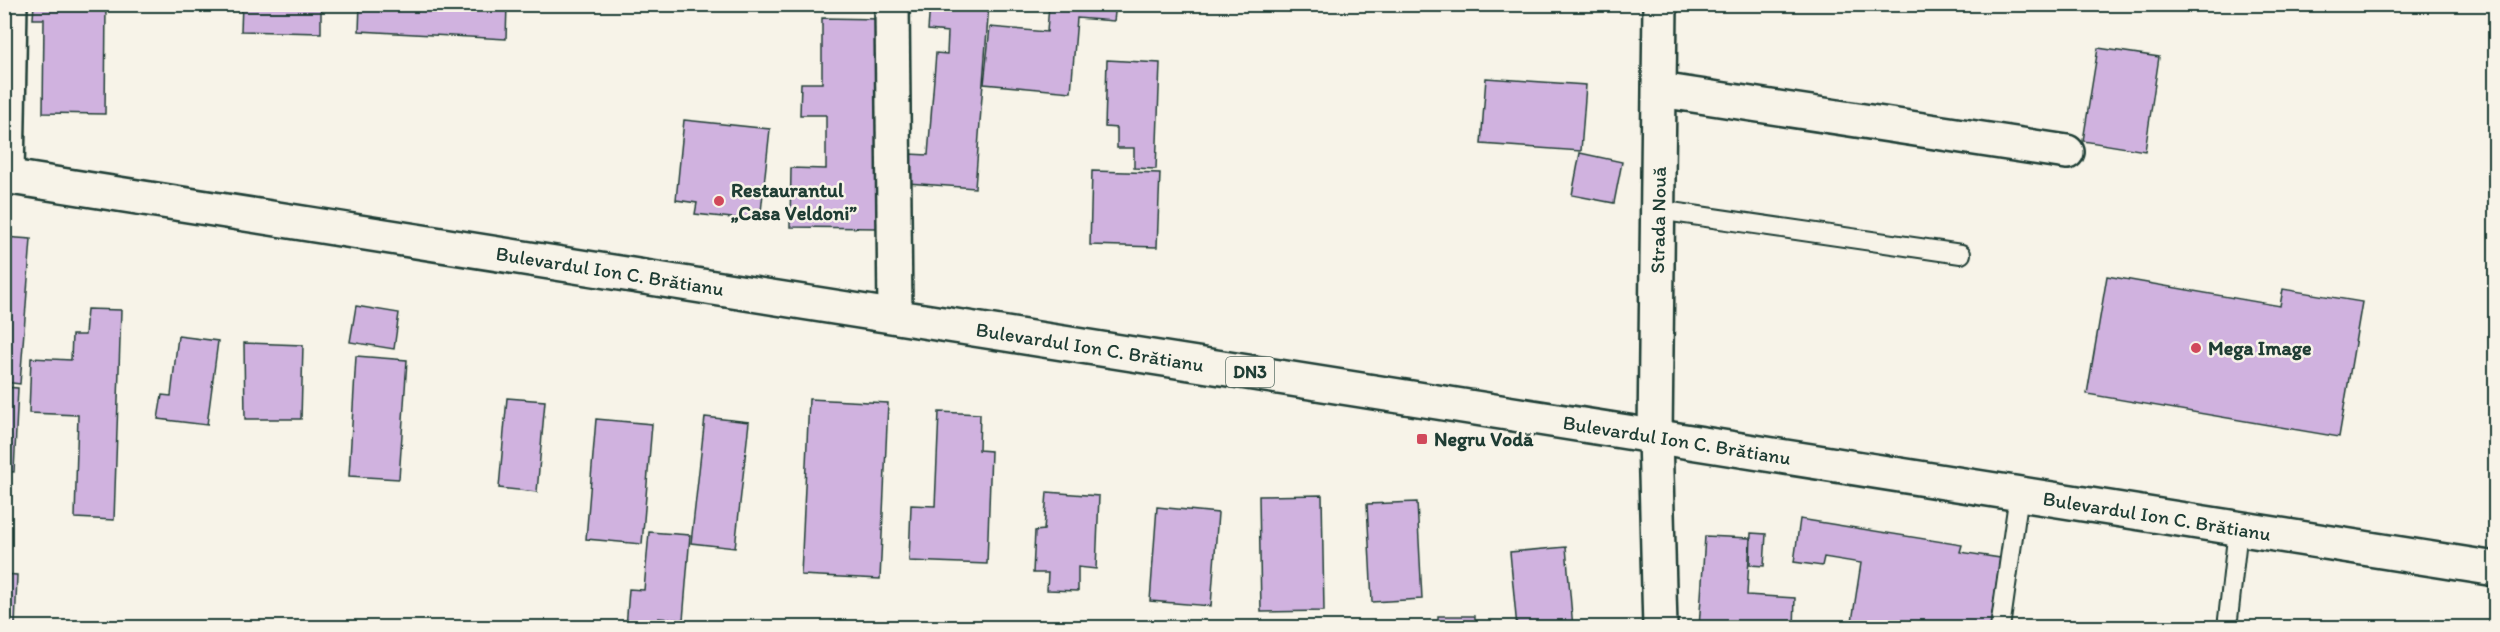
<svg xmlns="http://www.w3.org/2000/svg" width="2500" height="632" font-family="Itim,sans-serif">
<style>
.building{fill:#d0b2df;stroke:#1f3d34;stroke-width:1.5}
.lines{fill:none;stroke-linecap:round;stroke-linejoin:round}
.lane-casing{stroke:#1f3d34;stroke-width:22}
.street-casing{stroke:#1f3d34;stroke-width:38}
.primary-casing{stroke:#1f3d34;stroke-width:38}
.lane{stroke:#f7f3e8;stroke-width:18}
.street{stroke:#f7f3e8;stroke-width:33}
.primary{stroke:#f7f3e8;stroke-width:33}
.poi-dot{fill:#d1495b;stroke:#f7f3e8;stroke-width:2}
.labels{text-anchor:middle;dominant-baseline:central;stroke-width:5;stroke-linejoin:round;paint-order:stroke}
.shield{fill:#f7f3e8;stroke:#60746a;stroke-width:1.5}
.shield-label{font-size:18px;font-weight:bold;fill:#1f3d34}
.poi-label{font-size:20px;font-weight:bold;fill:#1f3d34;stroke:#f7f3e8;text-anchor:start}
.street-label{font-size:20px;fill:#1f3d34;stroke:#f7f3e8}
</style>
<rect width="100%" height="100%" fill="#f7f3e8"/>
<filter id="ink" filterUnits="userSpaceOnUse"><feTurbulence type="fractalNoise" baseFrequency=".0167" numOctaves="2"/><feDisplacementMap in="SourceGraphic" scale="12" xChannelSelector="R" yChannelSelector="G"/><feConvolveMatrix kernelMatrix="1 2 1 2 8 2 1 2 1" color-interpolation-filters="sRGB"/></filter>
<g filter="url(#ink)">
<g class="building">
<path d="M34 4H106L105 114 43 113 44 19H33Z"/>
<path d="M242 4H321V33L241 31Z"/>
<path d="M360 4H507L506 39 359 31Z"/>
<path d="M930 4H989L975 188 907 183 909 154 928 155 936 53 947 54 948 32 928 30Z"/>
<path d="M1049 4H1116L1114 21 1077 18 1071 92 984 84 990 27 1047 32Z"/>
<path d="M822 18 880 19 879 228 790 227 791 168 826 169V115H800L801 83H822Z"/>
<path d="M2098 48 2159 57 2145 151 2083 141Z"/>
<path d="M1107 60 1160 63 1156 169 1134 168V148H1117V128L1105 127Z"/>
<path d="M1486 78 1586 85 1581 151 1481 144Z"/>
<path d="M684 120 770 129 760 221 695 214 697 203 676 200Z"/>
<path d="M1580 153 1622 162 1614 203 1572 195Z"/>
<path d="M1092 171 1160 173 1157 247 1090 245Z"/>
<path d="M4 237 31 239 20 384 4 382Z"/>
<path d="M2107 276 2280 306 2283 289 2362 302 2339 437 2087 394Z"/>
<path d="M356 306 399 313 394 349 350 342Z"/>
<path d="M87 309 121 310 114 520 75 518 78 415 29 413 31 358 71 360 72 335H85Z"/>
<path d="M178 336 218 341 207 425 158 419 162 395 171 396Z"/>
<path d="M244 343 303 345 301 419H245Z"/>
<path d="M356 356 407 360 399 479 349 476Z"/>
<path d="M4 387 18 388 14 472 4 471Z"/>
<path d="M507 398 545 401 537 492 499 488Z"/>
<path d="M809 399 888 403 880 579 801 575Z"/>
<path d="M939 412 980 414 979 450 991 451 987 564 909 561 911 505 935 506Z"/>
<path d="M705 417 749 422 735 548 691 543Z"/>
<path d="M596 419 652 424 642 544 586 539Z"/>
<path d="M1047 492 1099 496 1096 569 1078 567V591L1047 590 1048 573H1033L1035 531 1044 530Z"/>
<path d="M1322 495 1324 611 1261 612 1259 496Z"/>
<path d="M1417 502 1422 599 1372 602 1367 504Z"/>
<path d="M1157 507 1218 513 1211 606 1150 601Z"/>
<path d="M1800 519 1962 545 1960 552 2000 558 1990 628H1851L1861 563 1824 557 1822 566 1794 562Z"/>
<path d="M649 532 690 535 683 620 658 618 657 628H626L629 589 644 590Z"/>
<path d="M1751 533 1766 534 1764 566 1750 565Z"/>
<path d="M1705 536 1750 538 1747 595 1795 598 1794 628H1699Z"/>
<path d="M1566 547 1573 628H1517L1510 552Z"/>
<path d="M4 574 17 575 15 628H4Z"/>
<rect x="1438" y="616" width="37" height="12"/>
</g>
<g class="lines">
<defs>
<g id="lane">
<path d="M1658 210 1961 254"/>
<path d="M2000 628 2019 494"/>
<path d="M2227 628 2238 529"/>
</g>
<g id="street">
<path d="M892 4 895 316"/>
<path d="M1660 90 2067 152"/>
<path d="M7 176 10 4"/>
<path d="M1660 628 1655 436 1660 4"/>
</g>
<path id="primary" d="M4 176 2496 569"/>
</defs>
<use href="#lane" class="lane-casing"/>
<use href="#street" class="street-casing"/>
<use href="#primary" class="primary-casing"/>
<use href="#lane" class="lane"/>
<use href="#street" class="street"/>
<use href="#primary" class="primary"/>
</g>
</g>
<g class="poi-dot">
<circle cx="719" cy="201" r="6"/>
<circle cx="2196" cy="348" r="6"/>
<rect x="1416" y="433" width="12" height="12" rx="3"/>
</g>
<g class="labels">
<rect class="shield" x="1226" y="357" width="48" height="30" rx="4.5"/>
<g class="shield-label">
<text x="1250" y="372">DN3</text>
</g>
<g class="poi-label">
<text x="731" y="190">Restaurantul<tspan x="731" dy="23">„Casa Veldoni”</tspan></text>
<text x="2208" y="348">Mega Image</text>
<text x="1434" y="439">Negru Vodă</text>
</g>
<g class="street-label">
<text transform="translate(1658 220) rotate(-89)">Strada Nouă</text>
<text transform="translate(610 271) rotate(9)">Bulevardul Ion C. Brătianu</text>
<text transform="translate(1090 347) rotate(9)">Bulevardul Ion C. Brătianu</text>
<text transform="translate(1677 440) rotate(9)">Bulevardul Ion C. Brătianu</text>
<text transform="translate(2157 516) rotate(9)">Bulevardul Ion C. Brătianu</text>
</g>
</g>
<rect width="2500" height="632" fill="none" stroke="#f7f3e8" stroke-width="24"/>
<rect x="12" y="12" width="2476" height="608" fill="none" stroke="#1f3d34" stroke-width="2" filter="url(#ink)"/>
</svg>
